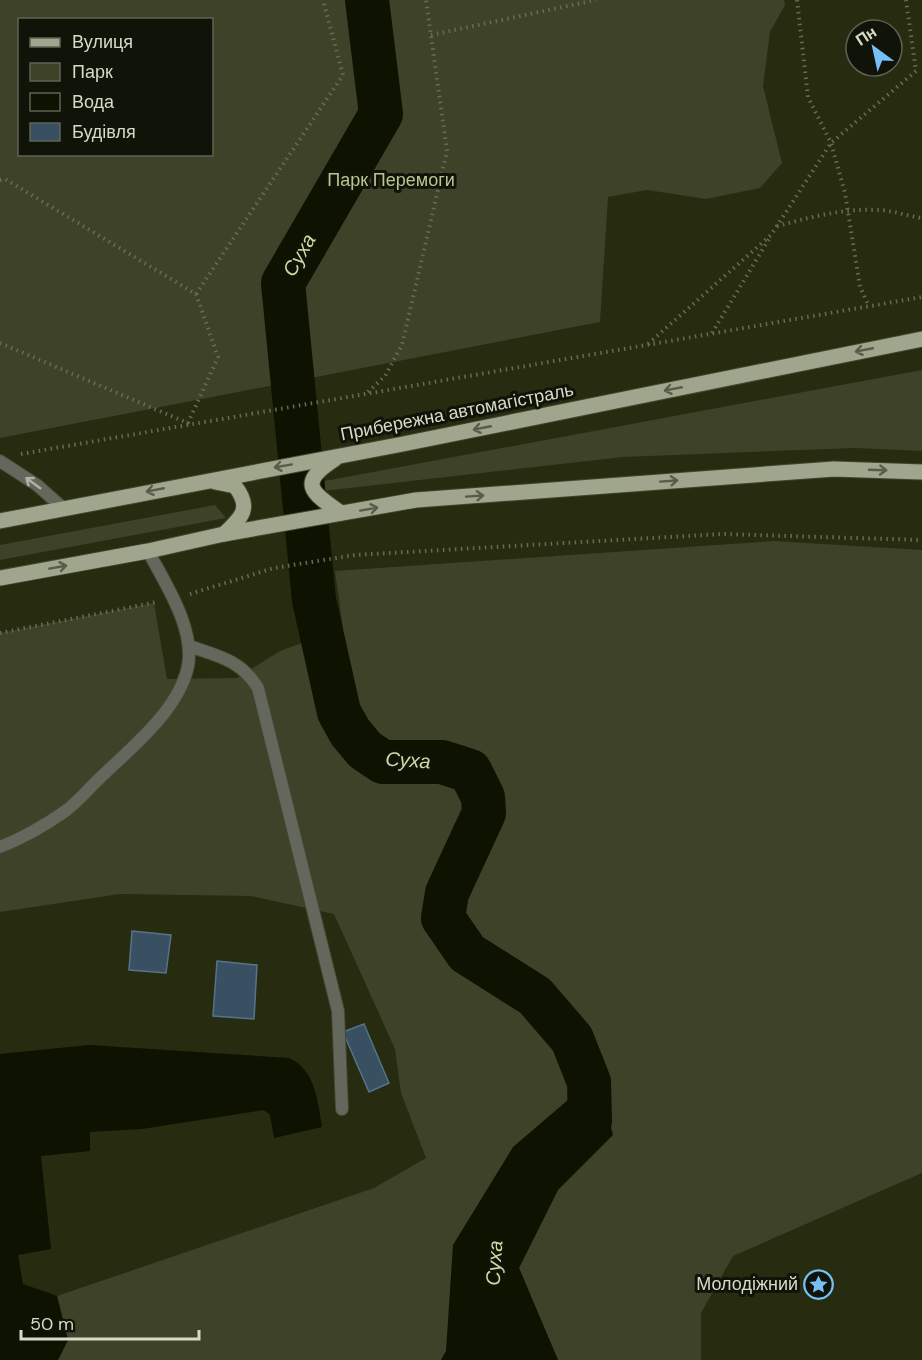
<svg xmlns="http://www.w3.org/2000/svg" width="922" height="1360" font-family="'DM Sans',sans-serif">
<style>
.green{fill:#3d4229;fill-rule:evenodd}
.water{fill:#0e1200}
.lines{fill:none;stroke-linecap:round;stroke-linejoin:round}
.river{stroke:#0e1200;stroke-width:44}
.building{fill:#395063;stroke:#577389;stroke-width:1.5}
.service-casing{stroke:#43472d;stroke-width:14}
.primary-casing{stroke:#43472d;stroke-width:17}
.path{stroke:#686c54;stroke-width:4;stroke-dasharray:1.5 4.5;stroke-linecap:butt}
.service{stroke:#64675b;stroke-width:12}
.primary{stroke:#a0a68d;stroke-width:15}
.oneway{stroke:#585c4a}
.oneway2{stroke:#aeb2a2}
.labels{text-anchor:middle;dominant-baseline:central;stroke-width:6;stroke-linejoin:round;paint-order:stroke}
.park-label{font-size:18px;fill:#bac591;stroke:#101307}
.street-label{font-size:18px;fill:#d6dac9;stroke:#101307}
.poi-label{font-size:18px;fill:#d6dac9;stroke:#101307;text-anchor:end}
.water-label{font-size:20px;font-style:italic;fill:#d0dba6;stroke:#101307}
</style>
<rect width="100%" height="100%" fill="#272b0f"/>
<g class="green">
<path d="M0 0H784L785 5 770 32 763 86 782 163 760 188 706 199 647 190 608 197 600 322 0 438ZM20 20H212V154H20Z"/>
<path d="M922 370V451L855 448 623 457 323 491 314 483Z"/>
<path d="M215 505 226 518 0 560V545Z"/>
<path d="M774 541 922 550V1173L733 1256 701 1313V1360H558L519 1268 558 1189 612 1135 598 1082 441 1360H58L68 1340 57 1296 374 1188 426 1158 401 1093 395 1049 334 914 251 896 120 894 0 912V633L154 603 167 679 237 678 280 651 343 628 335 571Z"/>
</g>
<g class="water">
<path d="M89 1045 289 1058C315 1069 318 1102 322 1127L274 1138 270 1115 264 1110 142 1129 90 1132V1151L41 1156 51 1249 18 1255 23 1284 57 1296 68 1340 58 1360H0V1054Z"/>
<path d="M589 1082H598L613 1135 558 1190 519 1268 558 1360H441L446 1351 453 1245 513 1147Z"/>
</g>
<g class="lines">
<path class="river" d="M367 0 381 114 283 283 314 600 339 712 350 732 365 750 383 762H442L470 771 483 797 484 813 447 893 443 918 467 953 535 996 572 1039 589 1082 590 1121 574 1136"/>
</g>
<g class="building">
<path d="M132 931 171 935 166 973 129 970Z"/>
<path d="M217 961 257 965 254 1019 213 1016Z"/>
<path d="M364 1024 389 1083 369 1092 343 1032Z"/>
</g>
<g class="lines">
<defs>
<g id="service">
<path d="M0 461 37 485 64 509"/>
<path d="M189 646C218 656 241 660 258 688L338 1011 342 1109"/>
<path d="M0 847C23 838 44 826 64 812 78 802 89 788 101 777 132 747 179 710 188 666 195 628 165 583 148 551"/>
</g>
<g id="primary">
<path d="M335 459C298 483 310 492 341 513"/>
<path d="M215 482 235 486C252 508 242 517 224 534"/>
<path d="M0 521 403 444 922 339"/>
<path d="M0 578 148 551 224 534 416 500 834 469 922 472"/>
</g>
</defs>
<use href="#service" class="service-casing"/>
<use href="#primary" class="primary-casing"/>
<g class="path">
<path d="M797 0 808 97 831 143 845 193 860 287 869 306"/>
<path d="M431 35 596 0"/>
<path d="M0 180 5 179 196 294 218 357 188 423"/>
<path d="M777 226C811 217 845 208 880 210 894 211 908 216 922 218"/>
<path d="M196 294 343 75 323 0"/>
<path d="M712 333 769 239"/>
<path d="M0 343 190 424"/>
<path d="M648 344 771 235 831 143 916 71 906 0"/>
<path d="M368 392 385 376 402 345 447 151 426 0"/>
<path d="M21 454 922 297"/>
<path d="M190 594 274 568 355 555 722 534 922 540"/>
<path d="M0 633 157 602"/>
</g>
<use href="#service" class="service"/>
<use href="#primary" class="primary"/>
</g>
<defs><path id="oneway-shaft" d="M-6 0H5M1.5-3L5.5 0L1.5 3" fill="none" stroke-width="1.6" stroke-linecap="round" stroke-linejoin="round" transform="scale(1.5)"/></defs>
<g class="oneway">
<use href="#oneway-shaft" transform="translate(864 350) rotate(169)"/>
<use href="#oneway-shaft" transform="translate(673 389) rotate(169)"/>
<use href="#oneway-shaft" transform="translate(482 428) rotate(169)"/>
<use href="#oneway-shaft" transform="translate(283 466) rotate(170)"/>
<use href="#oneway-shaft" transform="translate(878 470) rotate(2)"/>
<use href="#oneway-shaft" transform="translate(669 481) rotate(-4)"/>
<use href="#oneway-shaft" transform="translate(155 490) rotate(169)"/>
<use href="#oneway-shaft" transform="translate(475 496) rotate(-4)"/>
<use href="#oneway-shaft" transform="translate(369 509) rotate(-10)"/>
<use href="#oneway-shaft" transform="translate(58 567) rotate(-10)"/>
</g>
<use class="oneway2" href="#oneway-shaft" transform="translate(33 483) rotate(-144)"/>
<defs>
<symbol id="sight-ring" viewBox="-11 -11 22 22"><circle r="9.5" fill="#101307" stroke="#76c0f7" stroke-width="1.5"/><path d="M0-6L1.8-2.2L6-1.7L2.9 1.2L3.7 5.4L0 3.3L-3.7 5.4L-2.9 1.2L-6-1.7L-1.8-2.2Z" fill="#76c0f7"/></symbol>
</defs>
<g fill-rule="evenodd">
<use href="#sight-ring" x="802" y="1268" width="33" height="33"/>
</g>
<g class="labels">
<g class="park-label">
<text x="391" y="180">Парк Перемоги</text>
</g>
<g class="street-label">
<text transform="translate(457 412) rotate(-11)">Прибережна автомагістраль</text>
</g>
<g class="poi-label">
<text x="798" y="1284">Молодіжний</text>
</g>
<g class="water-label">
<text transform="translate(299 255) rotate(-60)">Суха</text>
<text transform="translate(408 760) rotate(4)">Суха</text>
<text transform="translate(494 1263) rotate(-86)">Суха</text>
</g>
</g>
<rect x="18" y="18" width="195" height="138" fill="#101307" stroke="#5f6355" stroke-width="1.5"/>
<rect x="30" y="38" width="30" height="9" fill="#a0a68d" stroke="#5f6355" stroke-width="1.5"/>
<text x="72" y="48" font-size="18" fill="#d6dac9">Вулиця</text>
<rect x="30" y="63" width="30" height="18" fill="#3d4229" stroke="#5f6355" stroke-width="1.5"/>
<text x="72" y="78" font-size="18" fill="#d6dac9">Парк</text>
<rect x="30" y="93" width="30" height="18" fill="#0e1200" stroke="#5f6355" stroke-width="1.5"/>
<text x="72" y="108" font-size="18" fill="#d6dac9">Вода</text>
<rect x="30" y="123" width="30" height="18" fill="#395063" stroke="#5f6355" stroke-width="1.5"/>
<text x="72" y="138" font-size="18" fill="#d6dac9">Будівля</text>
<g transform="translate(874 48) rotate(327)"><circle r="28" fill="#101307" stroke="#5f6355" stroke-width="1.5"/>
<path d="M0-4.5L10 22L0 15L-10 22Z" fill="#76c0f7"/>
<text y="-9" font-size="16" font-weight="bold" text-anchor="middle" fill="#d6dac9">Пн</text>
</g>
<path d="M21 1330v9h178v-9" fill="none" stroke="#d6dac9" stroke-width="3"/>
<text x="30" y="1330" font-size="18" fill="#d6dac9" stroke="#101307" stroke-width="4.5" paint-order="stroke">50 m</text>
</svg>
